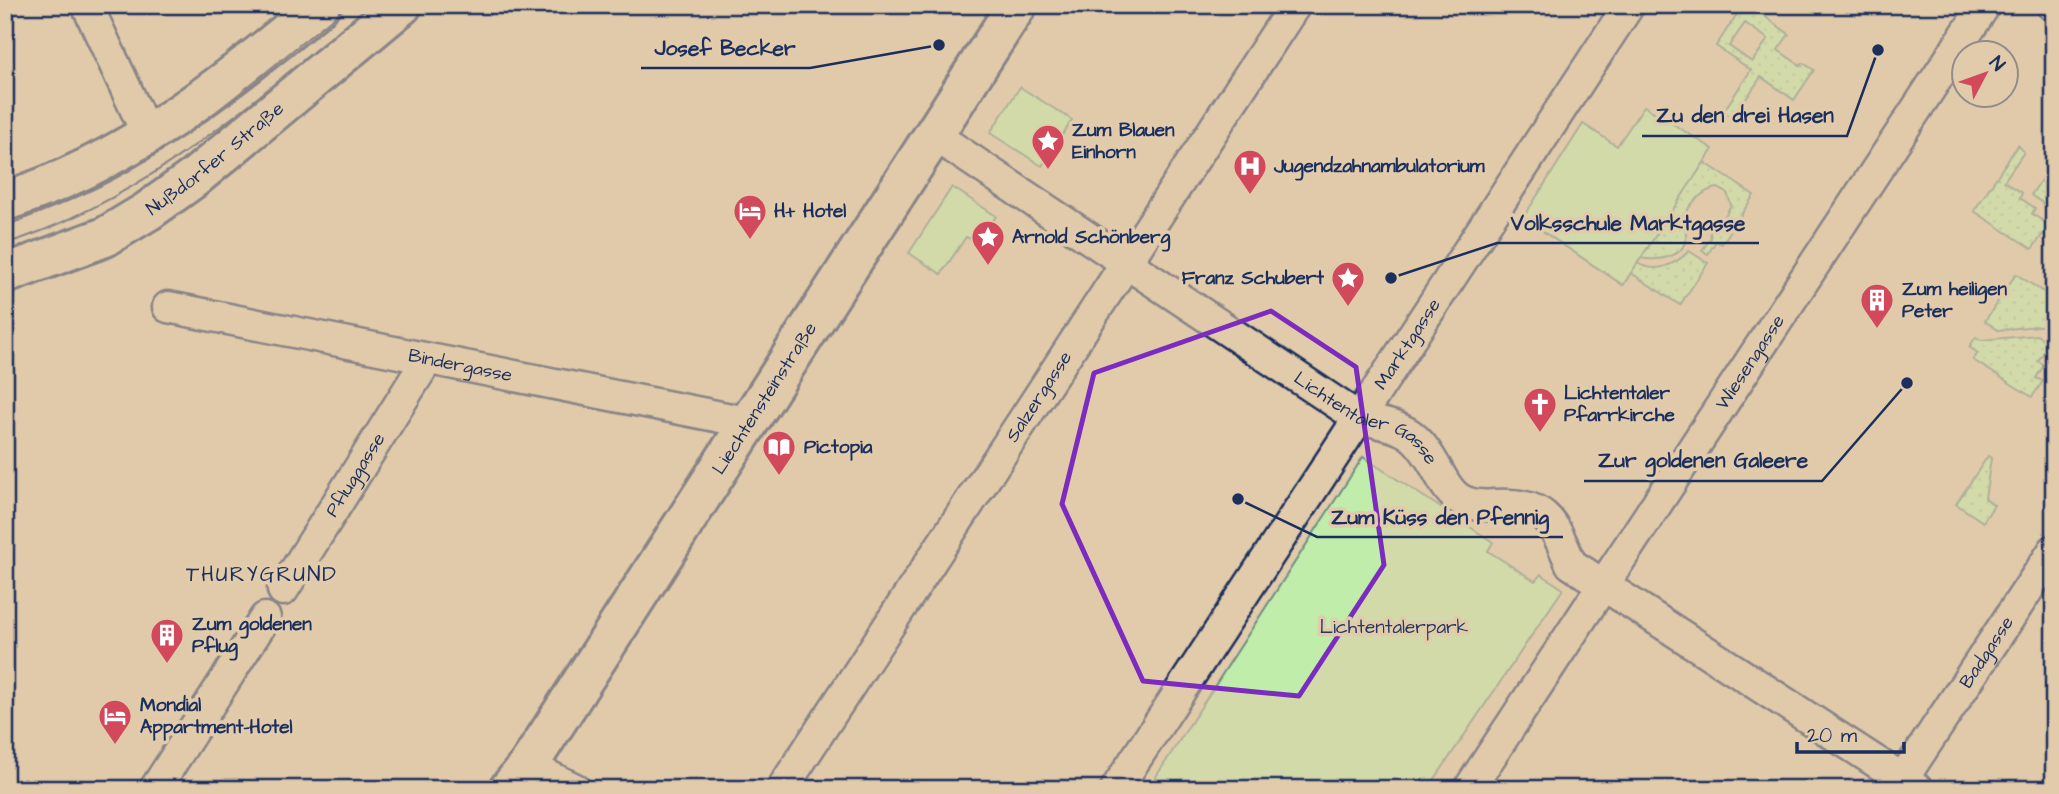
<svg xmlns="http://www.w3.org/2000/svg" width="2059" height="794" font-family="'Architects Daughter',sans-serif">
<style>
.grass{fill:url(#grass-dots);stroke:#6e8e84;stroke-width:2;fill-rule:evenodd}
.park{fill:#c0edaa;stroke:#6e8e84;stroke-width:2}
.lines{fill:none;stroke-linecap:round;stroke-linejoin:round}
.street-casing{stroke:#1b2f5e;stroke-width:35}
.secondary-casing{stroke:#1b2f5e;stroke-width:44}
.street{stroke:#e1cbaa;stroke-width:30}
.secondary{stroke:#e1cbaa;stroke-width:38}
.tram{stroke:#1b2f5e;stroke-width:2}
.marked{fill:none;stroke:#7b2cbf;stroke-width:5;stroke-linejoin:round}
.labels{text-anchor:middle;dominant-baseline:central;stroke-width:7;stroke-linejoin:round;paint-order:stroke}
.poi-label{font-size:19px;font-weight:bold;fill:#1b2f5e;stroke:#e1cbaa;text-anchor:start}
.street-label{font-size:19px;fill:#1b2f5e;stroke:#e1cbaa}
.park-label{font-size:19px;fill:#233862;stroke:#e1cbaa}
.neighbourhood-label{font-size:21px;letter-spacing:2px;fill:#1b2f5e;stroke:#e1cbaa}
.leader{fill:none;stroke:#1b2f5e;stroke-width:2.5}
.callout-dot{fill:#1b2f5e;stroke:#e1cbaa;stroke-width:2.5}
.callout-label{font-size:21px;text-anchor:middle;font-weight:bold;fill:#1b2f5e;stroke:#e1cbaa;stroke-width:7;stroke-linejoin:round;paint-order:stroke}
</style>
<defs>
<pattern id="grass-dots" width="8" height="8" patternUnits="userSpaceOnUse" patternTransform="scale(1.75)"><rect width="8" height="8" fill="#c0edaa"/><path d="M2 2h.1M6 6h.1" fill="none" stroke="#a4cc95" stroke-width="1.8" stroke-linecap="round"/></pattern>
</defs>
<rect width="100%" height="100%" fill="#e1cbaa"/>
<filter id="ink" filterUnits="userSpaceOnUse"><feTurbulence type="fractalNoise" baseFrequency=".0143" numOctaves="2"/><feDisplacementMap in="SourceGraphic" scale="14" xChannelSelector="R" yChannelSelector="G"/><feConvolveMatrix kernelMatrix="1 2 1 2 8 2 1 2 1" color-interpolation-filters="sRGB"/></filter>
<g filter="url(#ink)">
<g class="grass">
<path d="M1743 5H1749L1789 34 1778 50 1801 66 1803 63 1814 70 1794 100 1761 77 1733 118 1723 112 1751 70 1716 46ZM1745 23 1768 39 1752 62 1729 46Z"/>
<path d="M2018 145 2024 152 2004 181 2022 193 2020 198 2035 208 2032 214 2048 224 2054 217V240L2043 234 2032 249 1974 211Z"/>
<path d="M2054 161V211L2031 195Z"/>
<path d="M1704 162 1754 195 1722 244 1716 241 1708 254 1702 250 1711 238 1709 228 1725 216 1731 205 1727 193 1718 188C1703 189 1685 207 1684 221 1684 227 1687 232 1686 238 1683 259 1657 261 1640 258L1637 263C1656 274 1675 265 1689 251L1708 263 1680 305 1631 273 1623 285 1523 218Z"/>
<path d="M2016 274 2054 299V329L2048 325 1998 330 1985 321Z"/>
<path d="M2037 335 2049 344 2038 361 2044 365 2036 378 2043 381 2032 397 1973 360 1978 353 1969 347 1976 337 1981 340Z"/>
<path d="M1988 456 1991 458 1985 498 1994 505 1983 522 1956 504Z"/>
</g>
<g class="park">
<path d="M1020 87 1072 120 1042 166 990 133Z"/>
<path d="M1644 106 1713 149 1623 285 1523 218 1583 124 1617 146Z"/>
<path d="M952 187 996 216 980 243 966 237 941 274 909 253Z"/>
<path d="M1363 457 1493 542 1488 551 1535 581 1541 574 1563 589 1428 789H1148Z"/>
</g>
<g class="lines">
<defs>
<g id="street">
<path d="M87 5 148 136"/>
<path d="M2052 5 2054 6"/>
<path id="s1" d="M934 135 1359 418C1406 429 1414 428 1439 473 1444 482 1449 492 1458 498 1468 505 1483 506 1495 505 1547 503 1552 520 1571 564L1918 789"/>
<path id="s2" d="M168 307 751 423"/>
<path id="s3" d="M283 590 427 360"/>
<path d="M528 766 575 789"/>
<path d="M155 789 265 618"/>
<path id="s4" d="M782 789 1295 5"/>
<path id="s5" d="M1116 789 1629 5"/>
<path id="s6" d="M1469 789 1985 5"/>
<path id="s7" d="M1896 789 2054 550"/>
</g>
<g id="secondary">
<path d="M5 201C124 164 226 84 320 5"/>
<path id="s8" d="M5 274 105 237 148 211 194 178 402 5"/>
<path id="s9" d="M509 789 528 766 1017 5"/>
</g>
</defs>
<use href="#street" class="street-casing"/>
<use href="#secondary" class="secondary-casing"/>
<use href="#street" class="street"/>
<use href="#secondary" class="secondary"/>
<g class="tram">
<path d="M5 226C47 210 88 194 127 172 207 126 276 62 349 5"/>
<path d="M5 244C148 199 257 98 370 5"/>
</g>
</g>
</g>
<path d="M0 0H2059V794H0ZM1271 311 1356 367 1384 565 1299 696 1143 681 1062 504 1094 373Z" fill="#e1cbaa" fill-opacity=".55" fill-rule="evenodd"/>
<path class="marked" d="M1271 311 1356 367 1384 565 1299 696 1143 681 1062 504 1094 373Z"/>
<defs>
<symbol id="sight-pin" viewBox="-11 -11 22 30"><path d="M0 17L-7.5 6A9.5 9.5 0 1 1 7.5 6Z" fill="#d1495b" stroke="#e1cbaa"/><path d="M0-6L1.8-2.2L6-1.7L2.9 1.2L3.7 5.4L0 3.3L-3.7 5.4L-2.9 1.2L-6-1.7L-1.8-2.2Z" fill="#fff"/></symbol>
<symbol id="hospital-pin" viewBox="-11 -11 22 30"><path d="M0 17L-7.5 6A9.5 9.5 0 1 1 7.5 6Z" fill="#d1495b" stroke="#e1cbaa"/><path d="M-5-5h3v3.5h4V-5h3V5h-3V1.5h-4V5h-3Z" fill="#fff"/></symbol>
<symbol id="hotel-pin" viewBox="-11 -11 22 30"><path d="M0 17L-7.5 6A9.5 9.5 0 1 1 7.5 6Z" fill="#d1495b" stroke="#e1cbaa"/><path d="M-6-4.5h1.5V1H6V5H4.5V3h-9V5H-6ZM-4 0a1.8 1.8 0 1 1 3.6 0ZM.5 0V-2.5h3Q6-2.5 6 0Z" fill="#fff"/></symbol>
<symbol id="building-pin" viewBox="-11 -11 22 30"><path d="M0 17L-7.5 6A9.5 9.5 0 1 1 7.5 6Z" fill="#d1495b" stroke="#e1cbaa"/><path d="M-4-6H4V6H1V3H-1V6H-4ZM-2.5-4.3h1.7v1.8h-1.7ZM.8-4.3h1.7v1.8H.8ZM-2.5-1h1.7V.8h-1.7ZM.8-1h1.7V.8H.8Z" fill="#fff"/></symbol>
<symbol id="church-pin" viewBox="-11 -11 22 30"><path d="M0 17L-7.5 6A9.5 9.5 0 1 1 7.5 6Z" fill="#d1495b" stroke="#e1cbaa"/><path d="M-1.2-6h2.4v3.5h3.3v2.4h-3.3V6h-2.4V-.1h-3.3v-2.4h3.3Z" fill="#fff"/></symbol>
<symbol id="library-pin" viewBox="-11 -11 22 30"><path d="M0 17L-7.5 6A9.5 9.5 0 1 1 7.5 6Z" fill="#d1495b" stroke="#e1cbaa"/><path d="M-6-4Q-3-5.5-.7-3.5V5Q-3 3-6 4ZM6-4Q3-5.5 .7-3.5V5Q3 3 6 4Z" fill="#fff"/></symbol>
</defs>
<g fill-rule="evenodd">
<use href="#sight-pin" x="1029" y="122" width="38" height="52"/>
<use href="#hospital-pin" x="1231" y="147" width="38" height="52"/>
<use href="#hotel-pin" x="731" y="192" width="38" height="52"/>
<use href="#sight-pin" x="969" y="218" width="38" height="52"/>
<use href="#sight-pin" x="1329" y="259" width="38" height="52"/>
<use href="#building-pin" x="1858" y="281" width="38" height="52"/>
<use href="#church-pin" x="1521" y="385" width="38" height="52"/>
<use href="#library-pin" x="760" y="428" width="38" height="52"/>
<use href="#building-pin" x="148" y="616" width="38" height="52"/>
<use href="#hotel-pin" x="96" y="697" width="38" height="52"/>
</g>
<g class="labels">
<g class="poi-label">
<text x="1072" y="130">Zum Blauen<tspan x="1072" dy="22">Einhorn</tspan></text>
<text x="1274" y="166">Jugendzahnambulatorium</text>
<text x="774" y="211">H+ Hotel</text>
<text x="1012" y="237">Arnold Schönberg</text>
<text x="1324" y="278" text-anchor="end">Franz Schubert</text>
<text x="1902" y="289">Zum heiligen<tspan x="1902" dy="22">Peter</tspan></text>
<text x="1564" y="393">Lichtentaler<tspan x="1564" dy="22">Pfarrkirche</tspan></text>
<text x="804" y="447">Pictopia</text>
<text x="192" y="624">Zum goldenen<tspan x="192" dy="22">Pflug</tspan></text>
<text x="140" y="705">Mondial<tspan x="140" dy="22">Appartment-Hotel</tspan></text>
</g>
<g class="street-label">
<text stroke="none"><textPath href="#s8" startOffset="242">Nußdorfer Straße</textPath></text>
<text stroke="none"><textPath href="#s5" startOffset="532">Marktgasse</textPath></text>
<text stroke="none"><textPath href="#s6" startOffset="511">Wiesengasse</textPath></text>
<text stroke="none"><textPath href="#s2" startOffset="298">Bindergasse</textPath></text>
<text stroke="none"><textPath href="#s4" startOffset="469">Salzergasse</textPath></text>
<text stroke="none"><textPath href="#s9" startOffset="467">Liechtensteinstraße</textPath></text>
<text stroke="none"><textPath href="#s1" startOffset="518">Lichtentaler Gasse</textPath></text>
<text stroke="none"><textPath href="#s3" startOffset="136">Pfluggasse</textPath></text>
<text stroke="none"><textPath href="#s7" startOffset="164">Badgasse</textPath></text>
</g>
<g class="park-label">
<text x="1394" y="627">Lichtentalerpark</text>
</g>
<g class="neighbourhood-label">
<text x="262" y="574">THURYGRUND</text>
</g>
</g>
<path class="leader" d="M939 45L810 68H641M1878 50L1847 136H1642M1391 278L1497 243H1759M1907 383L1822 481H1584M1238 499L1317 537H1563"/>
<g class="callout-dot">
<circle cx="939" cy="45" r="7"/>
<circle cx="1878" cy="50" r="7"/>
<circle cx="1391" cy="278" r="7"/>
<circle cx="1907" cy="383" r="7"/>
<circle cx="1238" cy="499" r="7"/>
</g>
<g class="callout-label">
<text x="725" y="55">Josef Becker</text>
<text x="1745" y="122">Zu den drei Hasen</text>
<text x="1628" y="230">Volksschule Marktgasse</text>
<text x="1703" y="467">Zur goldenen Galeere</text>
<text x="1440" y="524">Zum Küss den Pfennig</text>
</g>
<rect width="2059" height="794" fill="none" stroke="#e1cbaa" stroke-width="28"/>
<rect x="14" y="14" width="2031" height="766" fill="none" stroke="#1b2f5e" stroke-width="2.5" filter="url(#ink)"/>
<g transform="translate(1985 74) rotate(49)"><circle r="33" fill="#e1cbaa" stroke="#928d8c" stroke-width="2"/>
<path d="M0-5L12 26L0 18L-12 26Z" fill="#d1495b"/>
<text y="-10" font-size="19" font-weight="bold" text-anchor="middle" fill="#1b2f5e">N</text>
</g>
<path d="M1797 742v10h107v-10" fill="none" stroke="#1b2f5e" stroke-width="3.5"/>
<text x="1807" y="742" font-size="21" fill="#1b2f5e" stroke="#e1cbaa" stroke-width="5" paint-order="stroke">20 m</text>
</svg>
